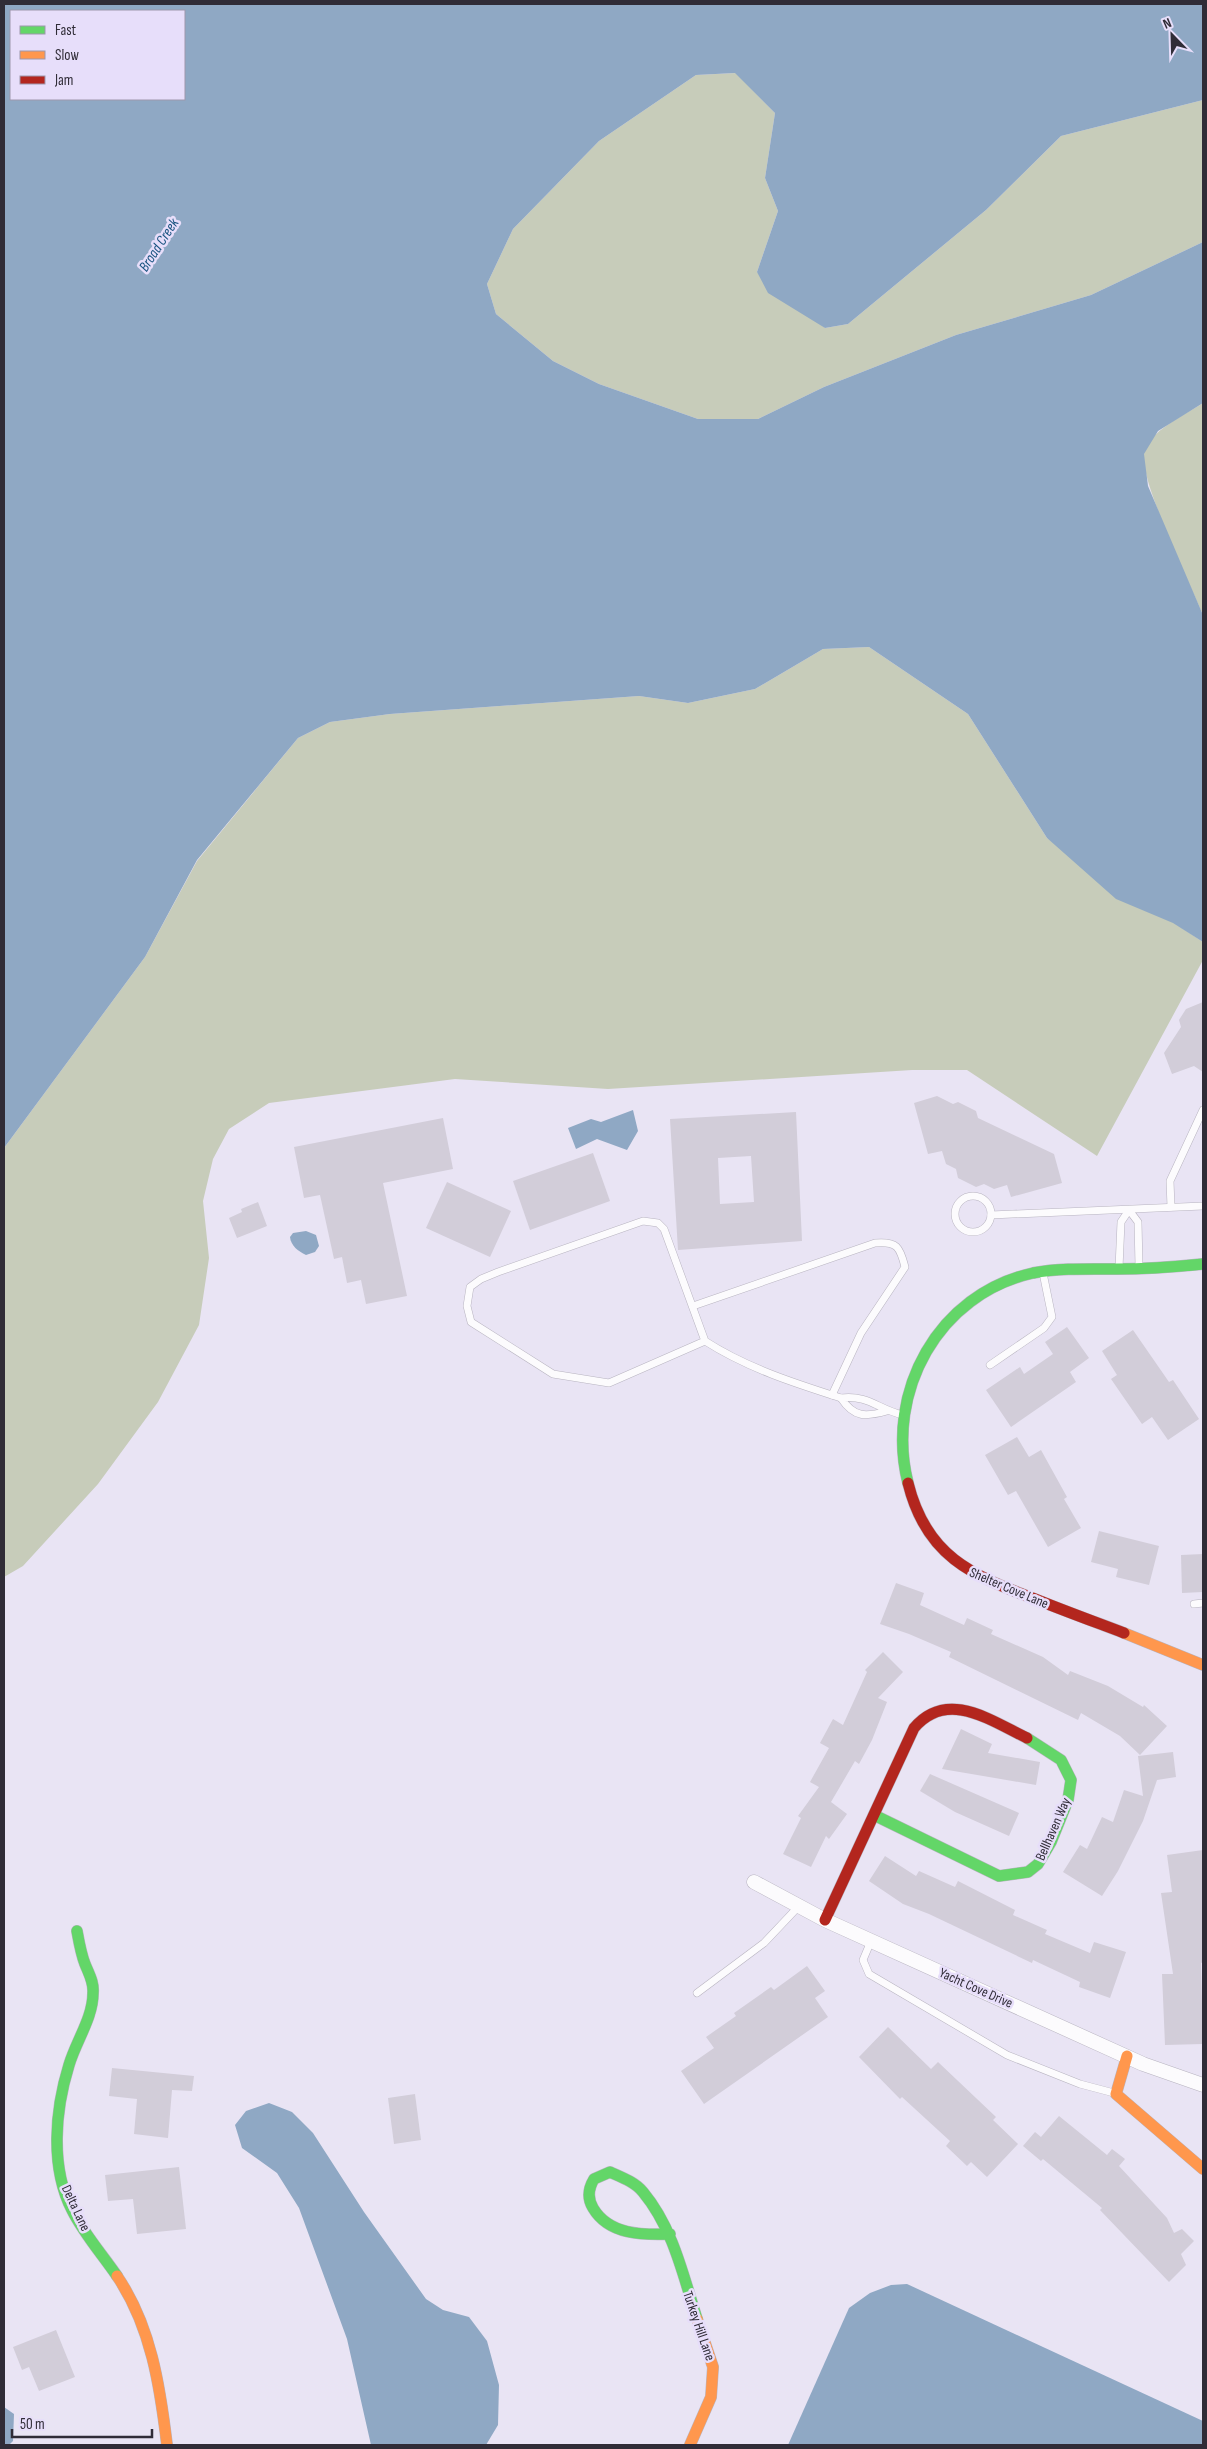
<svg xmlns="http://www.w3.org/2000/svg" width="1207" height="2449" font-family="'Sofia Sans Condensed',sans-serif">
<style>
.green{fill:#c7ccba}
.water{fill:#8fa8c4;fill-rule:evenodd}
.building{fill:#d2cdd9;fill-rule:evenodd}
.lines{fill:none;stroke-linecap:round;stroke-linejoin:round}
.lane-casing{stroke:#b8b4c0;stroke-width:8}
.street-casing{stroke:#b8b4c0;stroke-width:15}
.fast-casing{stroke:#b8b4c0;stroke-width:12}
.slow-casing{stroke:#b8b4c0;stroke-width:12}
.jam-casing{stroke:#b8b4c0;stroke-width:12}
.lane{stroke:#fcfbfd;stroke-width:7}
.street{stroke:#fcfbfd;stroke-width:14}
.fast{stroke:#63d668;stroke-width:11}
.slow{stroke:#ff974d;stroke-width:11}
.jam{stroke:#b3261e;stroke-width:11}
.labels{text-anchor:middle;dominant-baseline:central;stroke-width:5;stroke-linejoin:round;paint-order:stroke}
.street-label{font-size:14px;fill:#302c37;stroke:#e7defa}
.water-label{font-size:15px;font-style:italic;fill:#16517f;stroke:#e7defa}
</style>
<rect width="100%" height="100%" fill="#e9e4f4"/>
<g class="green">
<path d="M736 73 775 113 765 178 778 211 757 272 825 328 848 324 986 210 1061 136 1203 100V242L1091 295 956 335 824 387 758 419H698L599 384 553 361 496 314 487 284 513 229 599 141 696 75Z"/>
<path d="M1203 403V615C1190 584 1140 482 1144 454 1147 432 1186 414 1203 403Z"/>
<path d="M869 647 968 714 1047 838 1203 942V960L1097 1156 967 1070H912L608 1089 455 1079 269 1103 229 1129 213 1159 203 1201 209 1258 199 1325 158 1402 98 1484 23 1566 4 1577V1148L145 957 197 861 298 738 330 722 390 714 639 696 688 703 755 689 823 649Z"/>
</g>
<g class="water">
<path d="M4 4H1203V100L1061 136 986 210 848 324 825 328 768 293 757 272 778 211 765 178 775 113 735 73 696 75 599 141 513 229 487 284 496 314 553 361 599 384 698 419H758L824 387 956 335 1091 295 1203 242V403L1158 431 1144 454 1148 486 1203 615V942L1173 923 1116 899 1047 838 968 714 869 647 823 649 755 689 688 703 639 696 390 714 330 722 298 738 197 860 145 957 4 1148ZM11 11H184V99H11Z"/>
<path d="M633 1110 638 1131 627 1150 597 1139 576 1149 568 1128 591 1119 601 1122Z"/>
<path d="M306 1231 316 1235 319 1246 315 1252 306 1255C298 1251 291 1246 290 1237L293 1233Z"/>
<path d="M269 2103 292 2112 313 2133 364 2212 426 2299 443 2310 469 2317 487 2341 499 2385 498 2425 486 2445H371L347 2339 299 2208 277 2173 242 2148 235 2125 246 2111Z"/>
<path d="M907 2284 1203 2421V2445H788L849 2308 870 2293 891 2285Z"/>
<path d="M4 2407 14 2414 13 2441 9 2445H4Z"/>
</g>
<g class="building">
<path d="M1203 1002V1072L1194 1066 1172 1074 1164 1053 1181 1027 1179 1020 1186 1009Z"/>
<path d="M937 1096 953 1104 958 1102 976 1111 978 1118 1054 1154 1062 1183 1011 1197 1007 1185 994 1189 984 1184 976 1187 958 1178 956 1169 946 1164 942 1151 928 1154 914 1103Z"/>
<path d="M796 1112 802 1241 678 1250 670 1119ZM751 1156 754 1202 720 1204 718 1158Z"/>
<path d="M443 1118 453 1169 383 1183 407 1296 366 1304 361 1280 347 1283 342 1257 334 1259 320 1195 304 1198 294 1147Z"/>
<path d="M593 1153 610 1201 530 1230 513 1181Z"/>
<path d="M447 1182 511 1211 490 1257 426 1228Z"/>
<path d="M258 1202 267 1226 237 1238 229 1218 242 1212 241 1209Z"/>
<path d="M1067 1327 1089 1358 1070 1372 1076 1382 1011 1427 986 1390 1020 1367 1024 1374 1053 1354 1045 1342Z"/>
<path d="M1133 1330 1169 1382 1173 1380 1199 1419 1168 1440 1152 1417 1142 1424 1111 1379 1117 1375 1102 1351Z"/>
<path d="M1017 1437 1029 1457 1041 1450 1067 1497 1064 1499 1081 1528 1048 1547 1016 1491 1008 1495 985 1455Z"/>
<path d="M1099 1531 1159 1546 1149 1585 1116 1577 1118 1569 1091 1562Z"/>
<path d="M1203 1554V1592L1182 1593 1181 1555Z"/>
<path d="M896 1583 924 1593 920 1605 964 1625 967 1618 993 1630 991 1634 1043 1657 1068 1675 1070 1671 1108 1686 1143 1707 1144 1705 1167 1726 1140 1755 1120 1736 1081 1713 1078 1720 949 1657 951 1652 909 1634 880 1624Z"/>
<path d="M883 1652 903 1672 878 1698 887 1702 872 1740 859 1764 855 1761 831 1802 847 1814 829 1839 826 1836 811 1867 783 1854 801 1818 798 1816 819 1787 810 1782 829 1748 820 1743 833 1719 843 1725 867 1672 865 1670Z"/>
<path d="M961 1729 992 1744 988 1753 1040 1762 1036 1785 942 1769Z"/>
<path d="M1173 1752 1176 1777 1157 1780 1143 1821 1118 1871 1102 1896 1063 1872 1080 1845 1087 1849 1102 1817 1113 1822 1124 1790 1143 1796 1138 1756Z"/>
<path d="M930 1774 1019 1813 1009 1836 955 1812 920 1791Z"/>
<path d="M1203 1850V1962L1201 1963 1203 2044 1165 2045 1162 1974H1173L1161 1893 1172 1892 1167 1855Z"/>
<path d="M885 1856 916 1876 919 1871 955 1887 958 1881 1015 1910 1013 1915 1047 1930 1045 1934 1090 1953 1094 1942 1126 1952 1110 1998 1079 1987 1080 1982 1033 1960 1032 1963 929 1914 903 1904 869 1881Z"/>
<path d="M807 1966 825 1991 815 1998 828 2017 704 2104 681 2071 714 2048 706 2037 736 2016 734 2013 771 1987 774 1990Z"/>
<path d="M888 2027 931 2069 938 2062 996 2117 993 2120 1018 2144 987 2177 971 2162 967 2166 946 2146 950 2141 902 2097 900 2099 859 2057Z"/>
<path d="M112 2068 194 2076 192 2091 172 2090 168 2138 134 2134 137 2099 109 2096Z"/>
<path d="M415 2094 421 2140 394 2144 388 2098Z"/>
<path d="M1059 2116 1107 2155 1112 2149 1125 2159 1119 2166 1167 2218 1174 2233 1182 2229 1194 2241 1181 2254 1186 2265 1169 2282 1100 2210 1102 2208 1043 2159 1041 2161 1023 2146 1035 2132 1041 2137Z"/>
<path d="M179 2167 186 2229 137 2234 133 2199 108 2201 105 2175Z"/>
<path d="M56 2330 75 2377 39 2391 29 2367 22 2370 13 2347Z"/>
</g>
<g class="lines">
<defs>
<g id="lane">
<circle cx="973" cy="1214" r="18"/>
<path d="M1171 1207 1170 1181 1203 1110"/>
<path d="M991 1215 1203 1206"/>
<path d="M1119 1268 1121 1222 1129 1210 1138 1222 1139 1266"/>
<path d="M693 1306 875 1243C897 1241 900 1247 905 1267L861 1333 832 1395"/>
<path d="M705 1341 609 1383 553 1374 471 1322 467 1306 470 1287 481 1279 498 1272 643 1221 658 1223 664 1229 705 1341C747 1368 794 1383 841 1398"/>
<path d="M990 1365 1044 1328 1052 1317 1043 1273"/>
<path d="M887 1411C866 1417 854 1418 841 1398 870 1395 877 1409 903 1415"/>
<path d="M1194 1604 1203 1603"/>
<path d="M871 1941 863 1960 869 1974 1007 2055 1080 2084 1114 2093"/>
<path d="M697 1993 764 1943 799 1906"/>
</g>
<path id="street" d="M754 1882 825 1920 1143 2064 1203 2085"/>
<g id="fast">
<path d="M908 1483C885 1392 938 1294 1033 1273 1060 1268 1088 1269 1116 1269 1145 1269 1174 1267 1203 1264"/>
<path d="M874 1815 999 1876 1028 1872 1038 1864 1051 1842 1068 1800 1071 1780 1061 1760 1027 1738"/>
<path d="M77 1931C79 1942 81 1954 85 1964 89 1974 94 1982 93 1993 93 2018 76 2041 69 2065 55 2110 50 2167 72 2210 84 2234 102 2254 117 2276"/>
<path d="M670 2234C642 2235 609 2235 593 2208 587 2198 588 2189 594 2179L610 2172C621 2177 635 2182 643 2192 673 2228 683 2275 697 2319"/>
</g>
<g id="slow">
<path d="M1124 1633 1203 1665"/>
<path d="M1127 2056 1116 2094 1203 2169"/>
<path d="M117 2276C151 2326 160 2386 167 2445"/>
<path d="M690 2445 711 2397 713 2367 697 2319"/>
</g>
<g id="jam">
<path d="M908 1483C926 1556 971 1575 1035 1599 1065 1611 1095 1622 1124 1633"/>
<path d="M825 1920 914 1728C947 1689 990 1720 1027 1738"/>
</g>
</defs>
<use href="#lane" class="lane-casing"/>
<use href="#street" class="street-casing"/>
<use href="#fast" class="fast-casing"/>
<use href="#slow" class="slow-casing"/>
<use href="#jam" class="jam-casing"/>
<use href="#lane" class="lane"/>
<use href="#street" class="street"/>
<use href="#fast" class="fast"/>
<use href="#slow" class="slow"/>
<use href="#jam" class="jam"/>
</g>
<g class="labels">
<g class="street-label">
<text transform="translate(1009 1588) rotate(23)">Shelter Cove Lane</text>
<text transform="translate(1053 1829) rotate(-66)">Bellhaven Way</text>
<text transform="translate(976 1988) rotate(24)">Yacht Cove Drive</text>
<text transform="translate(76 2208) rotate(65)">Delta Lane</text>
<text transform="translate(699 2326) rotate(71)">Turkey Hill Lane</text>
</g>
<g class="water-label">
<text transform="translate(159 245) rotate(-57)">Broad Creek</text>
</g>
</g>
<rect width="1207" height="2449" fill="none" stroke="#302c37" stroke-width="10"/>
<rect x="10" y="10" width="175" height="90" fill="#e7defa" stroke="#9e97ac"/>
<rect x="20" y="26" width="25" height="8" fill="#63d668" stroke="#9e97ac"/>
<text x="55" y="35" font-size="15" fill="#302c37">Fast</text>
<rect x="20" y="51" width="25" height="8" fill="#ff974d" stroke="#9e97ac"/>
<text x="55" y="60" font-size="15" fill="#302c37">Slow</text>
<rect x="20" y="76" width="25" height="8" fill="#b3261e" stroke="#9e97ac"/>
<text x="55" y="85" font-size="15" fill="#302c37">Jam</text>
<g transform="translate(1172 35) rotate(337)" stroke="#e7defa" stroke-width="4" paint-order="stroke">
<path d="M0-4L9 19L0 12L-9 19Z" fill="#302c37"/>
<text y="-8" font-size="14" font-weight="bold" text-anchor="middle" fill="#302c37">N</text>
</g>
<path d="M12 2429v8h140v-8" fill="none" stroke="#302c37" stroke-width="2.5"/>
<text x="20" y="2429" font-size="15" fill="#302c37" stroke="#e7defa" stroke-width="4" paint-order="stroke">50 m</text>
</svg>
